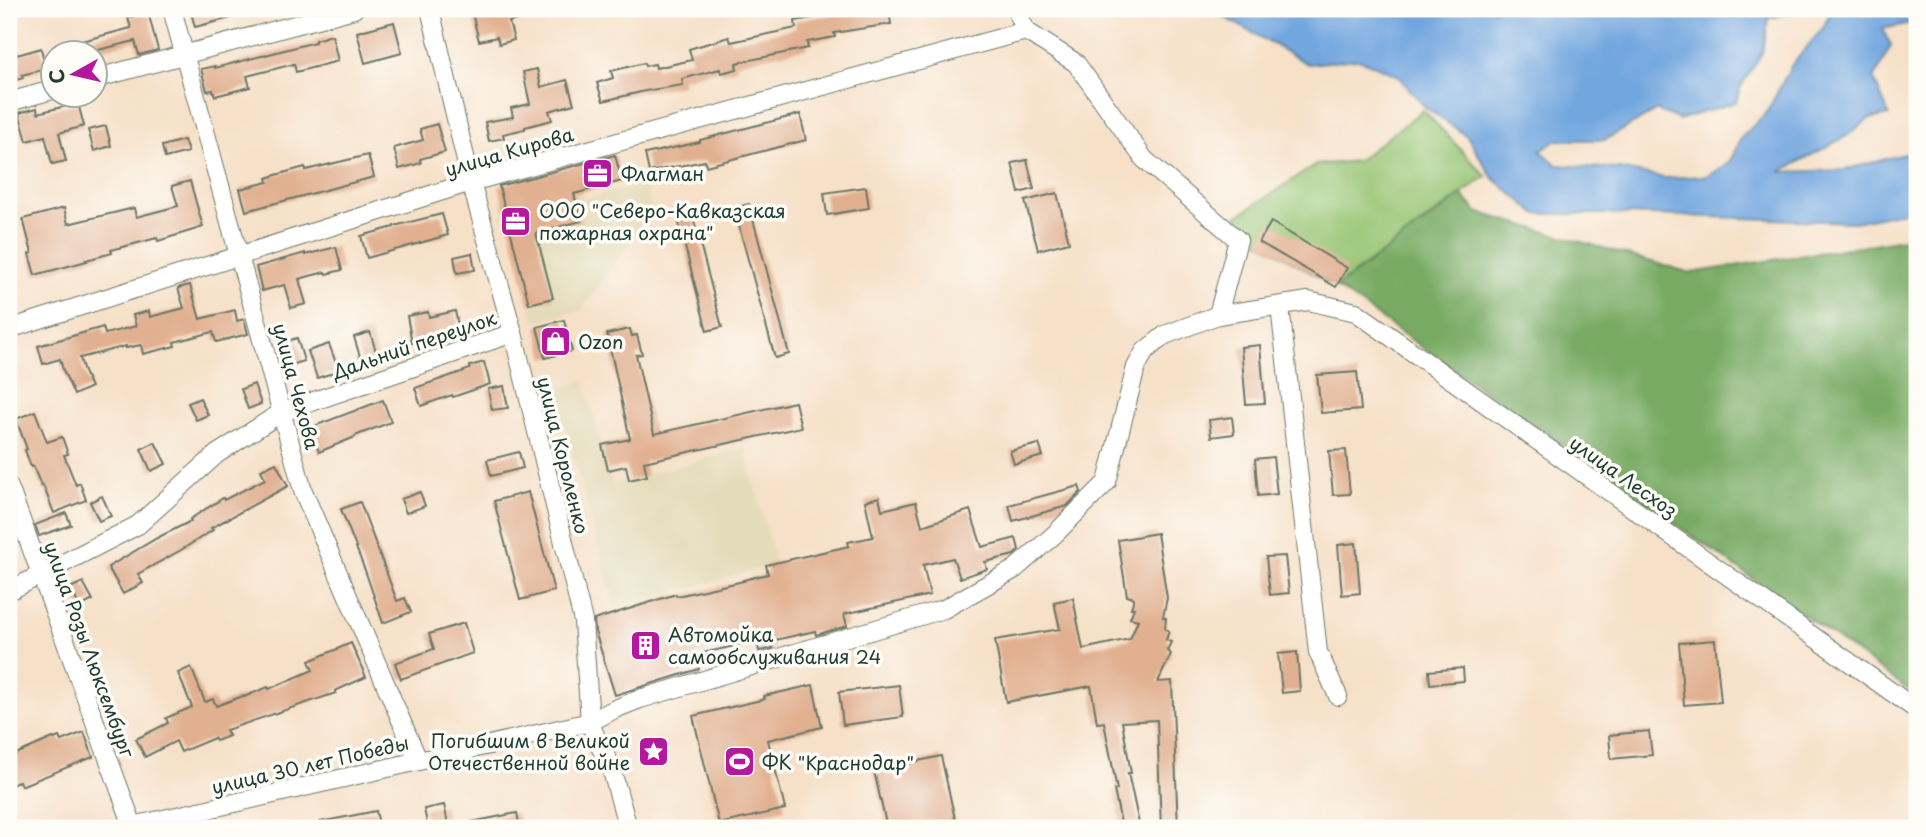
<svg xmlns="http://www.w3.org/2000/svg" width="1926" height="837" font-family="'Playpen Sans',sans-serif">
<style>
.built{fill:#e4dbba}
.green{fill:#96c472;stroke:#5a8053;stroke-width:2}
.forest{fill:#78aa64;stroke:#4c744c;stroke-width:2}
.water{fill:#72a6df;stroke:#48728a;stroke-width:2}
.building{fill:#e1b090}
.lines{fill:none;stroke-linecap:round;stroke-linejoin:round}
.minor-casing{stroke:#6a7667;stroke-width:20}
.minor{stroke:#fff;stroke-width:18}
.labels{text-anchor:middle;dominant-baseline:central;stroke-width:7;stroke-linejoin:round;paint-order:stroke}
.street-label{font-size:19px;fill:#1f3d34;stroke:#fdfcf7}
.poi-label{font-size:19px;fill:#1f3d34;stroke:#fdfcf7;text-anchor:start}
</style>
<rect width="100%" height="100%" fill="#fdfcf7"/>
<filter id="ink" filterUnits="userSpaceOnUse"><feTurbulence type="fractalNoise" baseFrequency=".0143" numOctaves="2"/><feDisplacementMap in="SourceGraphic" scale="14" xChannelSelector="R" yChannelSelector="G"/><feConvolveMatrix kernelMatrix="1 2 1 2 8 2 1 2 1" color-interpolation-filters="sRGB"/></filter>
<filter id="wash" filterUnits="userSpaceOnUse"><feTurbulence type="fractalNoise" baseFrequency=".00686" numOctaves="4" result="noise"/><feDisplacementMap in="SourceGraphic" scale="28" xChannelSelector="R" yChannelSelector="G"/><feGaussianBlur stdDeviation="1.57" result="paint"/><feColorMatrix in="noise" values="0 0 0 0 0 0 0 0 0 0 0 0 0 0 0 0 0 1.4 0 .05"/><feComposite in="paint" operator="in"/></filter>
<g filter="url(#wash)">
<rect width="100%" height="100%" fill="#f6e0c7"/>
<g class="built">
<path d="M518 180 523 200 577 186 585 199 645 184 652 211 582 310 535 322 499 185Z"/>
<path d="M584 381 613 484 744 448 776 564 615 609 555 389Z"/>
</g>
<path class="green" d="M1423 110 1486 176 1336 287 1248 235 1237 216 1316 165 1357 161Z"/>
<path class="forest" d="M1462 195 1477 212 1691 273 1917 237V696L1718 554 1336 287Z"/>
<path class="water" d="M1210 9H1807L1769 18 1762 53 1740 88 1736 102 1679 120 1657 110 1605 140H1558L1540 150 1557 165 1618 169 1665 178 1707 176 1729 163 1742 137 1767 112 1791 66 1823 28 1832 9H1917V22L1882 29 1891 45 1874 79 1889 115 1869 119 1847 136 1780 172 1844 170 1912 152 1917 148V209L1855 222 1623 214H1536L1492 177 1467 136 1426 108 1397 75 1359 59 1308 64Z"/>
<g id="blocks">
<g class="building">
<path d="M190 9H249L250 13 195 27Z"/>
<path d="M471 9H542V13L509 22 514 40 499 44 497 37 479 41Z"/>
<path d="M844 9H889L891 24 834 33 835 37 807 42 808 48 736 63 737 69 721 73 720 69 682 79 683 85 645 91 603 101 597 83 613 78 611 71 644 63 645 66 655 64 656 68 692 60 689 49 729 37 731 42 796 28 795 21 845 12Z"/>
<path d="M148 12 158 50 139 55 135 41 90 52H81L78 42 131 28 128 18Z"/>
<path d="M394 22 402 53 365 63 357 32Z"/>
<path d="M332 35 338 61 296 72 294 64 247 76 250 87 215 96 213 90 207 91 201 69 215 66V68L273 53 315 42V40Z"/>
<path d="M13 40 17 55 41 48 46 69 22 75 23 78 9 82V41Z"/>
<path d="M537 69 541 87 567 80 574 104 549 111 552 120 525 127V129L503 134 504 138 489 141 485 122 513 117 511 108 530 104 523 72Z"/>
<path d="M78 103 84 126 59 133 66 161 52 164 45 136 27 141 19 113 37 108 38 113Z"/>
<path d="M800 114 806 140 706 166 705 161 649 172 645 154 700 142V140Z"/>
<path d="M437 124 445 152 420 159 421 163 399 169 394 148 423 140 420 129Z"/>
<path d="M106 126 111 146 94 151 88 130Z"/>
<path d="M184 140 188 152 165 158 162 146Z"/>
<path d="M368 155 374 177 246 211 240 189 268 182 267 178 276 175 305 167 306 170Z"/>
<path d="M615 155 622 181 574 194 581 221 536 233 553 298 529 304 499 186Z"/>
<path d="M1027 160 1034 189 1019 193 1012 163Z"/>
<path d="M190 181 203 227 158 241 157 238 111 250 112 253 86 260 87 261 35 275 29 254 32 253 23 219 64 208 68 224 134 208 136 217 178 206 172 186Z"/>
<path d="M866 187 869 208 827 215 824 193Z"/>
<path d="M1057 193 1069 242 1038 250 1025 201Z"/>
<path d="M749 204 789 354 775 358 734 208Z"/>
<path d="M442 214 448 235 367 258 361 236 394 227V226Z"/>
<path d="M693 217 722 327 707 331 678 220Z"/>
<path d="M1271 222 1347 268 1336 287 1259 242Z"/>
<path d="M336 247 342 270 326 274 325 272 299 279 306 304 291 308 284 285 262 291 256 267 305 253V255Z"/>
<path d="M472 253 475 270 457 273 454 257Z"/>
<path d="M190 285 200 319 235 310 237 321 244 319 248 334 216 342 213 332 174 342 175 346 143 354 141 345 126 348V346L80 358 84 372 91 387 74 395 63 370 60 359 43 364 38 346 103 327 105 334 136 326 133 315 149 311 150 317 184 308 178 288Z"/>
<path d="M455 311 460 334 412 343 407 316 428 312 429 317Z"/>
<path d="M564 320 572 351 545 358 537 327Z"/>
<path d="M630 329 632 336 637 335 642 354 636 355 654 434 795 402 801 427 644 462 647 476 629 480 626 466 608 470 602 445 630 439 607 334Z"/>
<path d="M370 332 378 358 362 363 354 337Z"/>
<path d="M297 338 304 361 288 366 281 343Z"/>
<path d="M329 344 339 371 317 378 308 351Z"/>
<path d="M1260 345 1265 403 1246 404 1241 347Z"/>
<path d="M484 362 490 384 453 397 452 395 421 406 415 388 470 369V366Z"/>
<path d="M1357 372 1361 410 1321 413 1317 375Z"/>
<path d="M254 384 261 404 248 409 241 389Z"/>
<path d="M504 386 508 408 492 410 488 389Z"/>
<path d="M200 398 208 415 196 420 188 403Z"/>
<path d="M383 400 391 422 355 436V437L319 452 309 428Z"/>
<path d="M35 411 47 442 62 437 68 454 64 455 76 485 80 483 86 500 54 513 43 485 41 486 33 466 31 467 25 450 27 449 16 419Z"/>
<path d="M1232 417 1234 434 1211 437 1209 420Z"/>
<path d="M155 442 166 464 151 471 141 449Z"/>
<path d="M1039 444 1043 456 1014 464 1010 451Z"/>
<path d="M1346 450 1350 494 1333 495 1329 451Z"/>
<path d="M519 452 523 468 491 476 487 460Z"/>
<path d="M1273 457 1277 494 1258 496 1255 459Z"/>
<path d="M276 463 288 486 211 528 213 530 181 550 138 574 143 583 123 594 108 567 157 538 191 521 190 519 223 498 224 500 265 479 261 470Z"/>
<path d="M1079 486 1081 492 1067 506 1013 521 1009 505Z"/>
<path d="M420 492 425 506 406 513 401 499Z"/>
<path d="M528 492 554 591 520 600 494 501Z"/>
<path d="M102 496 111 516 99 521 90 502Z"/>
<path d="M879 497 882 510 916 502 922 526 970 510 982 547 1016 538 1019 550 1014 555 985 562 987 569 960 578 953 558 923 565 930 595 844 614 847 626 816 635 815 631 771 641 773 648 770 649 759 651 757 641 694 655 699 669 615 695 595 631 594 620 676 594 677 596 744 581 743 580 768 574 766 565 849 546 848 542 873 537 865 501Z"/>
<path d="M360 502 397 601 405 598 411 612 383 623 366 573 341 509Z"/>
<path d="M66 513 71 525 39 536 35 525Z"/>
<path d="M1157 533 1167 598 1163 617 1166 618 1165 629 1169 631 1166 640 1171 642 1167 651 1171 654 1158 682 1172 681 1178 828H1161L1157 720 1122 722 1131 773H1128L1140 828H1122L1114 790H1117L1104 722 1097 723 1091 686 1006 702 995 640 1060 629 1054 602 1073 598 1083 649 1130 639 1138 620 1130 618 1134 608H1131L1134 598 1127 596 1118 540Z"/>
<path d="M1356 543 1360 593 1342 595 1338 545Z"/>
<path d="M1285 556 1289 593 1270 595 1266 557Z"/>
<path d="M83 582 93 600 80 607 70 588Z"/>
<path d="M464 623 473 653 401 679 395 663 434 649 429 634Z"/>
<path d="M1715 640 1721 702 1684 705 1679 643Z"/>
<path d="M351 643 366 677 335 691 336 693 226 730 229 736 216 741 214 738 181 752 176 741 145 757 136 739 168 723 166 718 192 707 178 673 191 667 205 702 213 699 216 706 243 696 244 697 268 687 269 689 313 670 309 661Z"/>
<path d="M1297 652 1300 691 1282 693 1278 654Z"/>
<path d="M1463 668 1464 681 1430 684 1429 671Z"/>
<path d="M813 685 822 727 768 740 785 809 719 824 693 716 765 699 764 696Z"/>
<path d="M899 685 903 717 843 725 839 692Z"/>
<path d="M1649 731 1652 755 1611 759 1609 735Z"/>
<path d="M84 732 93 757 21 786 19 781 9 787V757L53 738 54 739 59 737 61 741Z"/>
<path d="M941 756 957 828H887L874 771Z"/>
<path d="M444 805 449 828H428L424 809Z"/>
<path d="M376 811 380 828H321L320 822Z"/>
<path d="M517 813 520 828H472L471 822Z"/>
</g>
</g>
</g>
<g filter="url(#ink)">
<use href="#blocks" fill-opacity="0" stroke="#6a7667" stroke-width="2"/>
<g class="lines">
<defs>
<g id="minor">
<path d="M172 9 303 491 418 760"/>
<path d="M430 9 471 182 513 333 583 621 590 722 598 743 610 764 628 828"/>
<path d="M1016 9 1026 31 1076 63 1144 159 1238 240 1218 315"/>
<path d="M94 79 354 9"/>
<path d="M9 102 52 90"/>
<path d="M1280 306 1318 652 1338 696"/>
<path d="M9 329 471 182 1026 31"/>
<path d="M9 487 133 826"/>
<path d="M9 591 138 525 217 454 282 412 513 333"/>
<path d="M124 828 590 722 615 709 640 699 944 609 1015 569 1055 534 1107 482 1136 367 1145 351 1165 335 1218 315 1308 301 1356 312 1917 710"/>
</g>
</defs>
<use href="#minor" class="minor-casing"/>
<use href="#minor" class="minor"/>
</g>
</g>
<defs>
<symbol id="office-square" viewBox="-11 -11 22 22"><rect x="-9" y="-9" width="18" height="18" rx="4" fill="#b5179e" stroke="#fdfcf7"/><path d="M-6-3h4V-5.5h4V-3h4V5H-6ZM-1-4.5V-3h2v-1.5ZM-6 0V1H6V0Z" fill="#fff"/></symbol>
<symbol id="shop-square" viewBox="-11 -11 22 22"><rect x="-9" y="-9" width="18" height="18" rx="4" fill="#b5179e" stroke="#fdfcf7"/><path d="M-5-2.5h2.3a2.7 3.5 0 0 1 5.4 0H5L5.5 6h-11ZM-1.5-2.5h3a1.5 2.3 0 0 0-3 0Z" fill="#fff"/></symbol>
<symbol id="building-square" viewBox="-11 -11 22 22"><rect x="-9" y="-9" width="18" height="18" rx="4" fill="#b5179e" stroke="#fdfcf7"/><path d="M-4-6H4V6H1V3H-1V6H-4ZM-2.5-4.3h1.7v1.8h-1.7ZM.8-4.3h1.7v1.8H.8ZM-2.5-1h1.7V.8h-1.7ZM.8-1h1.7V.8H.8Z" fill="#fff"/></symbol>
<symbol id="sight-square" viewBox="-11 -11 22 22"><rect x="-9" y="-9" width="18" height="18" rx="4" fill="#b5179e" stroke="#fdfcf7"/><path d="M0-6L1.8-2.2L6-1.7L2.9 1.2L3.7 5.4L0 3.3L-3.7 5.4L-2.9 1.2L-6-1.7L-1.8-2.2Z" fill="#fff"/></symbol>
<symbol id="stadium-square" viewBox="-11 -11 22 22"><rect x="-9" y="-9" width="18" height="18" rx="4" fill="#b5179e" stroke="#fdfcf7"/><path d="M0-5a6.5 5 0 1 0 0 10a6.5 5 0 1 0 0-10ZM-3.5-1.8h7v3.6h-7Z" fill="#fff"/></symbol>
</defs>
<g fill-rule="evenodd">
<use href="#office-square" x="580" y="156" width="35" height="35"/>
<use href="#office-square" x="498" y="204" width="35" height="35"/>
<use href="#shop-square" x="538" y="324" width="35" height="35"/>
<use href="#building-square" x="628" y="628" width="35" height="35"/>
<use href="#sight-square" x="636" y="734" width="35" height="35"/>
<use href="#stadium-square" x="722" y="744" width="35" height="35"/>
</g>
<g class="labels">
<g class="street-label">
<text transform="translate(509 151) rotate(-16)">улица Кирова</text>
<text transform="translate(414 344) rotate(-19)">Дальний переулок</text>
<text transform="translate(297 386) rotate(75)">улица Чехова</text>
<text transform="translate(564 455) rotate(76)">улица Короленко</text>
<text transform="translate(1624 476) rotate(35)">улица Лесхоз</text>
<text transform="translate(90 649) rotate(70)">улица Розы Люксембург</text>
<text transform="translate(310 764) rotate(-13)">улица 30 лет Победы</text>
</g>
<g class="poi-label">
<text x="621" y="173">Флагман</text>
<text x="539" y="210">ООО "Северо-Кавказская<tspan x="539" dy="22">пожарная охрана"</tspan></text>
<text x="578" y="341">Ozon</text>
<text x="668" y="634">Автомойка<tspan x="668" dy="22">самообслуживания 24</tspan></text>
<text x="630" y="740" text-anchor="end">Погибшим в Великой<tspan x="630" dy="22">Отечественной войне</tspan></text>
<text x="762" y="762">ФК "Краснодар"</text>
</g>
</g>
<rect width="1926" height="837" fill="none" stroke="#fdfcf7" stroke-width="35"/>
<g transform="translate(74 74) rotate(262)"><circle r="33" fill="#fdfcf7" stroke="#a4b0a9" stroke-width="2"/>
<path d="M0-5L12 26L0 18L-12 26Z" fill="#b5179e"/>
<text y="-10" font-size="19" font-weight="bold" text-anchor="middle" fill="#1f3d34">С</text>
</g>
</svg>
